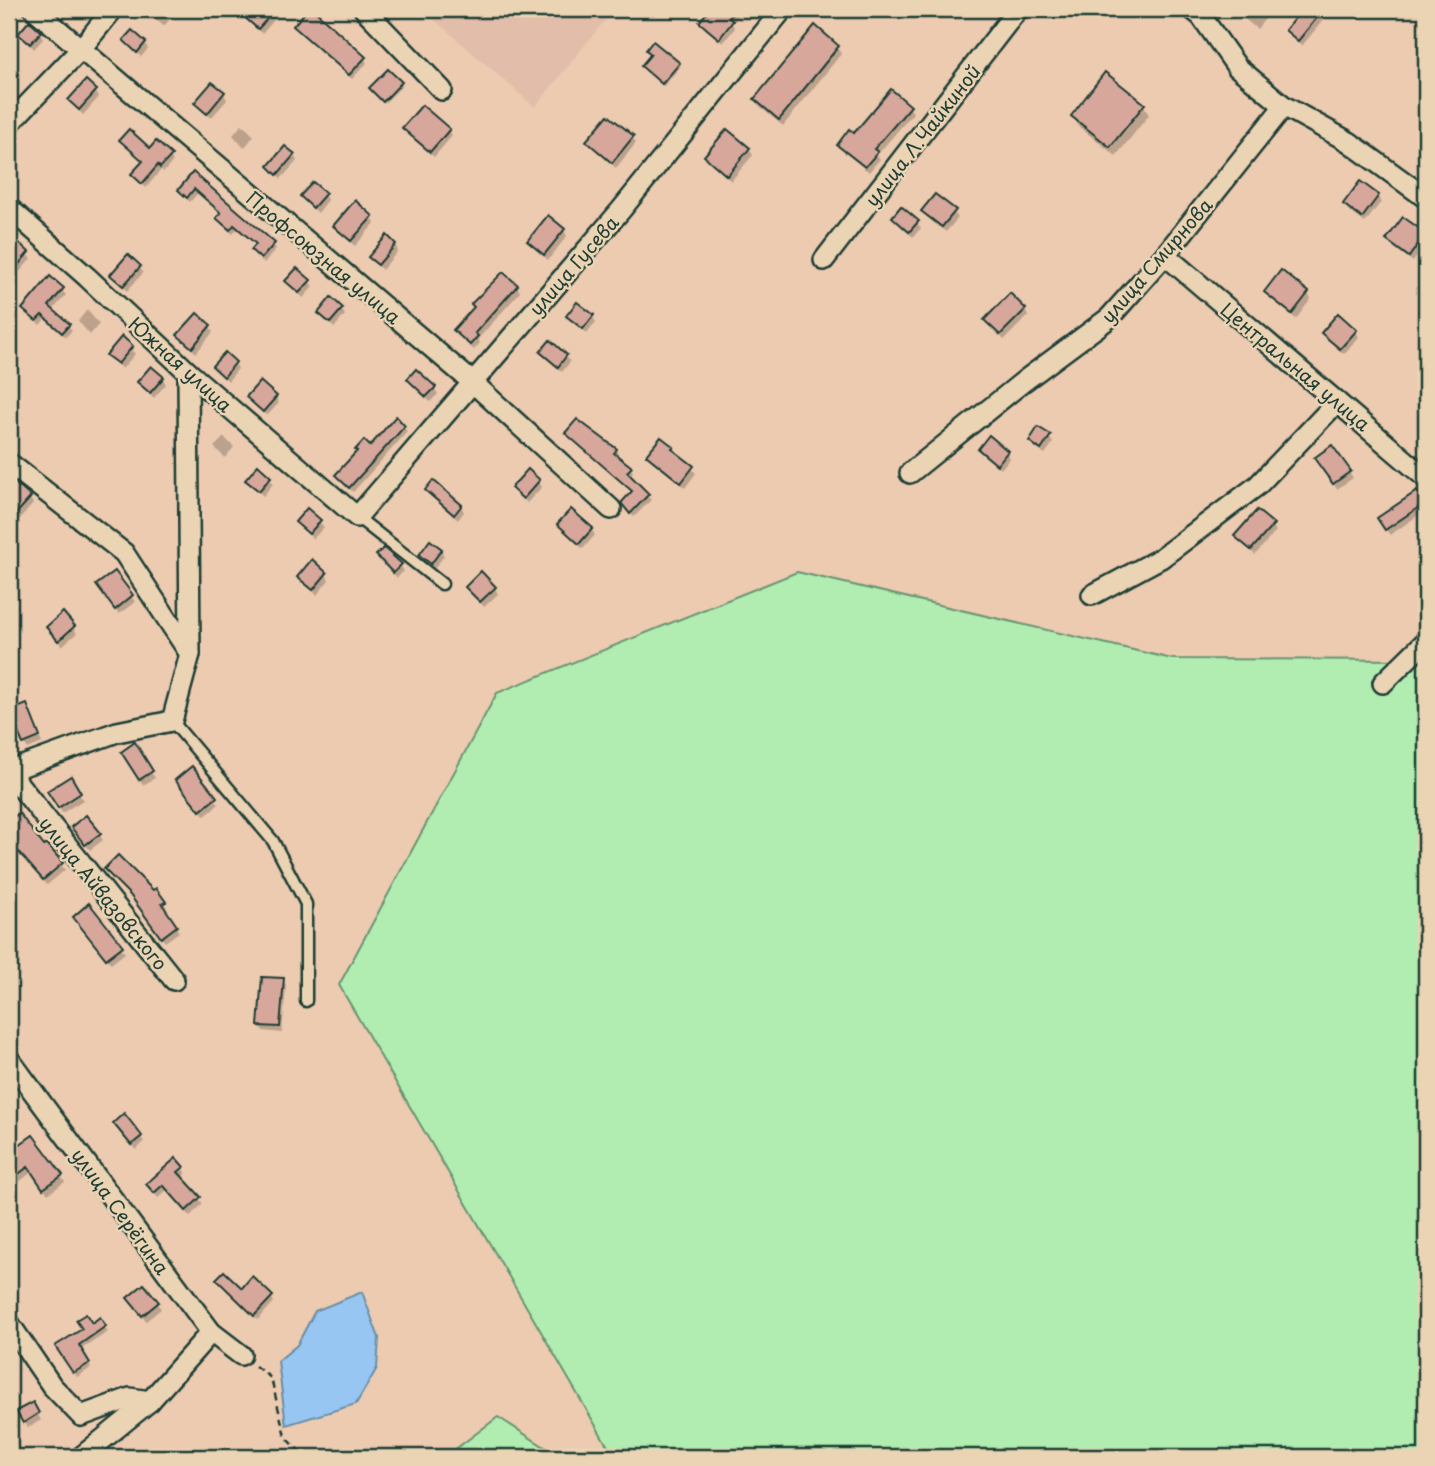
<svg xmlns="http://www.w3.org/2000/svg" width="1435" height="1466" font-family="'Playpen Sans',sans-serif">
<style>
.built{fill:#e2bda9}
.green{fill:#b1ecb1;stroke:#689472;stroke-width:2}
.water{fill:#98c6f2;stroke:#688fa6;stroke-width:2}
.shadow{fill:#0003}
.building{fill:#d7a79c;stroke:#1f3d34;stroke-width:2}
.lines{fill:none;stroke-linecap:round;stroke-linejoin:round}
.lane-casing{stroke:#1f3d34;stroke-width:15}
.street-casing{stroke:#1f3d34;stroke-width:24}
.path{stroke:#1f3d34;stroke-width:2.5;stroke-dasharray:7 5;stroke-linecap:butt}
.lane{stroke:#ebd4b4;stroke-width:10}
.street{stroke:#ebd4b4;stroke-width:19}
.labels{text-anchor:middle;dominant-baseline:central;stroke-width:5;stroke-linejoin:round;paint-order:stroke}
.street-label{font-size:19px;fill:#1f3d34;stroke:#ebd4b4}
</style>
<rect width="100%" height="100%" fill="#eccbb1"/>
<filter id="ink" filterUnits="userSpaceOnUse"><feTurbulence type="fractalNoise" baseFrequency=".0143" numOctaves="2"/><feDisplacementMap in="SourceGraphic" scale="14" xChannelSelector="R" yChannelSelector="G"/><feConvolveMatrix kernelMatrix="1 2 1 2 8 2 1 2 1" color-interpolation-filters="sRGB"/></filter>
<g filter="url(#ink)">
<path class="built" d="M422 9H614L535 107Z"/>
<g class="green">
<path d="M797 572 1172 659 1426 660V1457H614L339 985 497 693Z"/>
<path d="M498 1417 560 1457H445Z"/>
</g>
<path class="water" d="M362 1292 379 1338 377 1368 356 1404 286 1425 278 1361 297 1345 315 1311Z"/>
<g class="shadow">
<path d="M86 9H101L102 10 96 17Z"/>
<path d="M153 9H179L164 26 152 17 150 12Z"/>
<path d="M249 9H279L281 12 262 34 244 15Z"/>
<path d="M310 9 364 58 367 63 352 79 298 30 295 26Z"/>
<path d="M712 9H736L740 14 732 24 735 28 723 43 705 29 701 23Z"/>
<path d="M1232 9H1273L1257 29Z"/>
<path d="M1305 9H1332L1302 46 1287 30Z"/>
<path d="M40 33 43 39 34 49 21 34Z"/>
<path d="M125 40 145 43 148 49 141 57Z"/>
<path d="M837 47 841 54 783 126 760 107 756 100Z"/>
<path d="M679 64 680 67 664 86 644 69Z"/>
<path d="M401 83 402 86 385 103 373 91Z"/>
<path d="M95 91 99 97 83 115 70 101Z"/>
<path d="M224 94 227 100 211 118 196 103Z"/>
<path d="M1143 105 1149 115 1116 156 1078 126 1073 116Z"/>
<path d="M909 107 913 113 877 155 880 159 869 172 843 151 839 145Z"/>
<path d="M609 117 633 138 636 143 616 168 592 147 588 141Z"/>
<path d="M242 124 254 136 244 148 233 135Z"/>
<path d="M404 128 449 130 452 136 434 157 407 134Z"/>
<path d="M728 131 749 149 753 155 731 181 710 162 706 156Z"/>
<path d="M121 141 170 156 173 161 164 172 161 170 146 188 133 174 144 163Z"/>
<path d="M294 155 297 161 281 179 270 166Z"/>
<path d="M194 174 273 244 276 249 264 263 253 250 257 245 237 229 233 234 221 224 218 218 222 214 198 193 190 202 183 195 180 190Z"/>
<path d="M313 184 328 200 318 213 302 197Z"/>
<path d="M1378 196 1381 202 1365 223 1348 210 1345 204Z"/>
<path d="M923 211 954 212 958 218 946 232 927 217Z"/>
<path d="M372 217 375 223 355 246 338 232 335 226Z"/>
<path d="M894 217 917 223 921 228 913 237 897 223Z"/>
<path d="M549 218 564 230 567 236 548 260 533 247 529 241Z"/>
<path d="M1424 235 1426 243 1413 262 1392 246 1388 240Z"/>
<path d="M16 243 31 259 16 276 9 270V251Z"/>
<path d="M395 245 398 251 382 270 370 257Z"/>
<path d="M140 267 143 273 127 291 112 275Z"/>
<path d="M50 278 66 295 52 311 72 330 66 337 45 319 40 325 24 309Z"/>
<path d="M288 281H309L313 287 303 298Z"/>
<path d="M517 286 520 292 478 339 480 343 474 350 459 336 455 330Z"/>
<path d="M1266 292 1308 293 1311 299 1296 319 1270 298Z"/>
<path d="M341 309 345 315 334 328 320 313Z"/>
<path d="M87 310 99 324 90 335 78 321Z"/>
<path d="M1025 310 1028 316 1004 340 987 320Z"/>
<path d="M569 316H592L596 322 587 334 572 322Z"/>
<path d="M210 326 213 332 196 353 180 336Z"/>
<path d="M1356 331 1359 337 1344 354 1326 339 1323 333Z"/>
<path d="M122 339 135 354 122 369 108 355Z"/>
<path d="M550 343 566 356 570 362 562 372 546 358 542 352Z"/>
<path d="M235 363 238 369 228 381 214 367Z"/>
<path d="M162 378 166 384 154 398 139 382Z"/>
<path d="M409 379 434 388 438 394 430 402Z"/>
<path d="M248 397H275L279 403 267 416Z"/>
<path d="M404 427 407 432 353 492 340 481 337 475 370 448Z"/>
<path d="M567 433 616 450 618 455 616 457 630 468 633 472 629 477 651 500 634 517 624 507 633 492Z"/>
<path d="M224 437 234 447 225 458 214 447Z"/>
<path d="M1049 437 1053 443 1045 454 1034 447 1031 441Z"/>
<path d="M672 448 696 473 685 488 652 461 649 455Z"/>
<path d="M980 449 1006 452 1010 458 1001 469 983 455Z"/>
<path d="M1319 464 1349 472 1353 478 1337 489Z"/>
<path d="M270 478 273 484 263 496 247 480Z"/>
<path d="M538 481 542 487 527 503 513 488Z"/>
<path d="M14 485 30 498 33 504 19 520 9 510V491Z"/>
<path d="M427 490 461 506 464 512 458 520 430 496Z"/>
<path d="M1423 504 1426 510 1390 535 1382 525Z"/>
<path d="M307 510 324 527 313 539 297 522Z"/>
<path d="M559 525 591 529 595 535 583 549Z"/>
<path d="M1272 525 1276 531 1255 555 1236 537Z"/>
<path d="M441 550 444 556 434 569 421 555Z"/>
<path d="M378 555 400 565 404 571 397 578Z"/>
<path d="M115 573 135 602 119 614 102 592Z"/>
<path d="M326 574 329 580 317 595 299 577Z"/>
<path d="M467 587 495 588 498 594 484 607Z"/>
<path d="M63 615 77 633 62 646 48 628Z"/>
<path d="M29 712 42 743 28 749 24 743Z"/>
<path d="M134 745 155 778 143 785 123 752Z"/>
<path d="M191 768 219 804 205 816 180 786Z"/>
<path d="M70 778 83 800 62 813 49 791Z"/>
<path d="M18 816 44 849 47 846 65 870 47 885 9 838V823Z"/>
<path d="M76 833 99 834 103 840 90 850Z"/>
<path d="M106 869 164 903 167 908 164 910 179 932 165 942 135 901Z"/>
<path d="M89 906 125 953 111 964 78 923Z"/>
<path d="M283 980 286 986 282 1033 263 1031 260 1025Z"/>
<path d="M118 1129 141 1137 144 1142 136 1150Z"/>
<path d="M32 1137 65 1182 48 1194 32 1172 15 1185 9 1176V1154Z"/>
<path d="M182 1168 186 1173 181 1178 203 1204 190 1216 167 1190 158 1198 152 1190Z"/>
<path d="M219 1280 242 1290 271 1297 274 1302 258 1320Z"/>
<path d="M157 1303 161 1309 146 1321 132 1304Z"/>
<path d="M100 1320 108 1332 80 1350 91 1368 77 1377 58 1346Z"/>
<path d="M32 1404 41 1420 28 1428 19 1412Z"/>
</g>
<g class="building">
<path d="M235 9H276L258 29Z"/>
<path d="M308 9H313L366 57 349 75 293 26Z"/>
<path d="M710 9H736L729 18 733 21 719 39 699 22Z"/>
<path d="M1302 9H1324L1298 41 1285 30Z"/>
<path d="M29 21 41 32 30 44 18 34Z"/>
<path d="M815 25 839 46 779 120 754 99Z"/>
<path d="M132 30 146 42 137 53 123 40Z"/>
<path d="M653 41 680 63 662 84 641 66 651 54 646 50Z"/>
<path d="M388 69 402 82 383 102 369 88Z"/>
<path d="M1105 72 1145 104 1110 147 1071 116Z"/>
<path d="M86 80 97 90 79 110 68 100Z"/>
<path d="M212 82 225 92 207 114 194 103Z"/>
<path d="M891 89 911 106 874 149 878 152 865 167 837 145 849 129 854 133Z"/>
<path d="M422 105 450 129 430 152 402 128Z"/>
<path d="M608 115 634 136 612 163 586 141Z"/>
<path d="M129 129 150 148 156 141 172 155 160 168 158 165 142 184 131 174 143 161 119 140Z"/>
<path d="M727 129 750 148 727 176 704 156Z"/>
<path d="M285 146 295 154 277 175 268 166Z"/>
<path d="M193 172 275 243 261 259 251 250 256 244 234 225 230 230 216 218 221 213 194 189 187 198 178 190Z"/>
<path d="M1360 181 1379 195 1362 218 1343 204Z"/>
<path d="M313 182 326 193 313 208 300 196Z"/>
<path d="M935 194 956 210 942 227 921 211Z"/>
<path d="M355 200 373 216 351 241 333 226Z"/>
<path d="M901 206 919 221 909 232 892 217Z"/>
<path d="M548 215 565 229 544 255 527 241Z"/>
<path d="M1403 217 1426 233 1409 257 1386 240Z"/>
<path d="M387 235 396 244 378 265 368 257Z"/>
<path d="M16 240 29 252 9 276V248Z"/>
<path d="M128 254 141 266 123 286 110 275Z"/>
<path d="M297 268 311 280 299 293 285 281Z"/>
<path d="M1281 270 1309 292 1292 314 1264 292Z"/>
<path d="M503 272 518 285 475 333 478 336 470 345 453 330 474 307 471 304Z"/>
<path d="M50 276 64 288 49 306 70 324 62 333 42 315 36 321 22 309Z"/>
<path d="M1010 293 1026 309 1000 335 984 320Z"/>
<path d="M331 297 343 308 330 323 318 313Z"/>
<path d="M577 302 594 315 583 329 566 316Z"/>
<path d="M197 313 211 325 192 348 177 335Z"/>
<path d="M1338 313 1357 330 1340 349 1321 333Z"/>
<path d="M122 336 133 346 118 364 106 355Z"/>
<path d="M550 340 567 355 558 367 540 352Z"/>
<path d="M225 352 236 362 224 377 212 366Z"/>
<path d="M151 366 164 377 150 393 137 382Z"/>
<path d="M416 369 436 387 426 397 407 379Z"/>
<path d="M260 381 277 396 263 412 246 397Z"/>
<path d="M396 416 405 426 349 488 335 475 357 451 355 450 364 440 370 446Z"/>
<path d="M577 419 617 449 614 453 632 467 627 472 649 494 630 514 621 503 632 491 565 433Z"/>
<path d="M1038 427 1051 435 1041 450 1029 441Z"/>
<path d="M989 435 1008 451 997 465 978 449Z"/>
<path d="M661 437 674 447 672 449 694 466 681 483 646 455Z"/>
<path d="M1332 445 1351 471 1333 484 1314 458Z"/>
<path d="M258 465 271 477 259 491 245 480Z"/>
<path d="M528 469 540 480 523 499 511 488Z"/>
<path d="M433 480 462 505 454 515 425 490Z"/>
<path d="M14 482 31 497 15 515 9 509V488Z"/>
<path d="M1417 491 1425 503 1385 530 1377 518Z"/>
<path d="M307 508 321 520 309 534 295 522Z"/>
<path d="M571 509 593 528 579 544 557 524Z"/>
<path d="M1257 510 1274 524 1251 550 1234 536Z"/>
<path d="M430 540 442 549 431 564 419 555Z"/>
<path d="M384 548 402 564 393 573 376 555Z"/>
<path d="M312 559 327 573 313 590 297 577Z"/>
<path d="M115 571 133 595 115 610 96 585Z"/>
<path d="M481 571 496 587 480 602 465 587Z"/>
<path d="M63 612 75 626 58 641 46 627Z"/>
<path d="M27 704 40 737 23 744 9 711Z"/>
<path d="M135 742 153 771 139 780 121 752Z"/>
<path d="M192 766 217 797 200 811 175 780Z"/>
<path d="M71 776 81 793 58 808 47 791Z"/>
<path d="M19 813 44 846 47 844 63 863 43 880 9 841V821Z"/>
<path d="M86 815 101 833 85 845 71 827Z"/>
<path d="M118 855 153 890 156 888 166 902 162 904 177 926 161 938 130 895 104 869Z"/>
<path d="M89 903 123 946 106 959 73 917Z"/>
<path d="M262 977 284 978 280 1027 258 1026Z"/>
<path d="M124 1113 142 1136 131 1145 113 1123Z"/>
<path d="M33 1135 63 1175 43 1189 28 1167 9 1181V1152Z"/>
<path d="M176 1158 184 1167 178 1172 201 1197 186 1211 163 1185 154 1193 146 1184Z"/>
<path d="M224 1271 242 1288 252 1276 273 1296 254 1316 216 1279Z"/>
<path d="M144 1284 159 1302 142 1316 127 1298Z"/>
<path d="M86 1314 92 1323 100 1317 106 1326 79 1345 90 1363 73 1373 55 1346 82 1329 76 1320Z"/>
<path d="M33 1402 39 1413 23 1423 16 1411Z"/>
</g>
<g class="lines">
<defs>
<g id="lane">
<path d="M357 517 442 584"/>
<path d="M172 721 273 841 306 904V1001"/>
</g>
<g id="street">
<path d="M34 9 471 381 611 509"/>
<path d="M364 9 442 90"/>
<path d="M1192 9 1201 16 1237 67 1284 106 1349 142 1426 198"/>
<path d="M9 124 80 50 113 9"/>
<path d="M9 208 87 277 188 372 357 517 621 210 783 9"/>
<path d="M1165 255 1426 478"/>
<path d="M824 260 1018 9"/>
<path d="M9 463 124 553 190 654"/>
<path d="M910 473 1024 381 1109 318 1165 255 1284 106"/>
<path d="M1092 595 1161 558 1258 485 1337 402"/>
<path d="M1383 683 1426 641"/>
<path d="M9 771 117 732 172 721 190 654 188 372"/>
<path d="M9 772 174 980"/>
<path d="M9 1059 211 1332 241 1355"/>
<path d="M9 1323 52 1386 81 1416 130 1398 150 1401"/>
<path d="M81 1457 150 1401 211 1332"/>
</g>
</defs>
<use href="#lane" class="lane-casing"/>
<use href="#street" class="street-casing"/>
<path class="path" d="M255 1366 271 1378 285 1436 305 1457"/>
<use href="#lane" class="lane"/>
<use href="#street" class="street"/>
</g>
</g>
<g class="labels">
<g class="street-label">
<text transform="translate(922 135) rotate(-52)">улица Л.Чайкиной</text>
<text transform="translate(324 257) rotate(40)">Профсоюзная улица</text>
<text transform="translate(1156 260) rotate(-49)">улица Смирнова</text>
<text transform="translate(573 265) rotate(-49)">улица Гусева</text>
<text transform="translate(181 364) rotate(42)">Южная улица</text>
<text transform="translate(1296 366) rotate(40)">Центральная улица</text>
<text transform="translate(104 893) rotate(51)">улица Айвазовского</text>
<text transform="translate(121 1211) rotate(54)">улица Серёгина</text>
</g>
</g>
<rect width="1435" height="1466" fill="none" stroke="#ebd4b4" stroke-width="35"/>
<rect x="18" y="18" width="1400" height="1431" fill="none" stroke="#1f3d34" stroke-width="2.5" filter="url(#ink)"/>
</svg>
